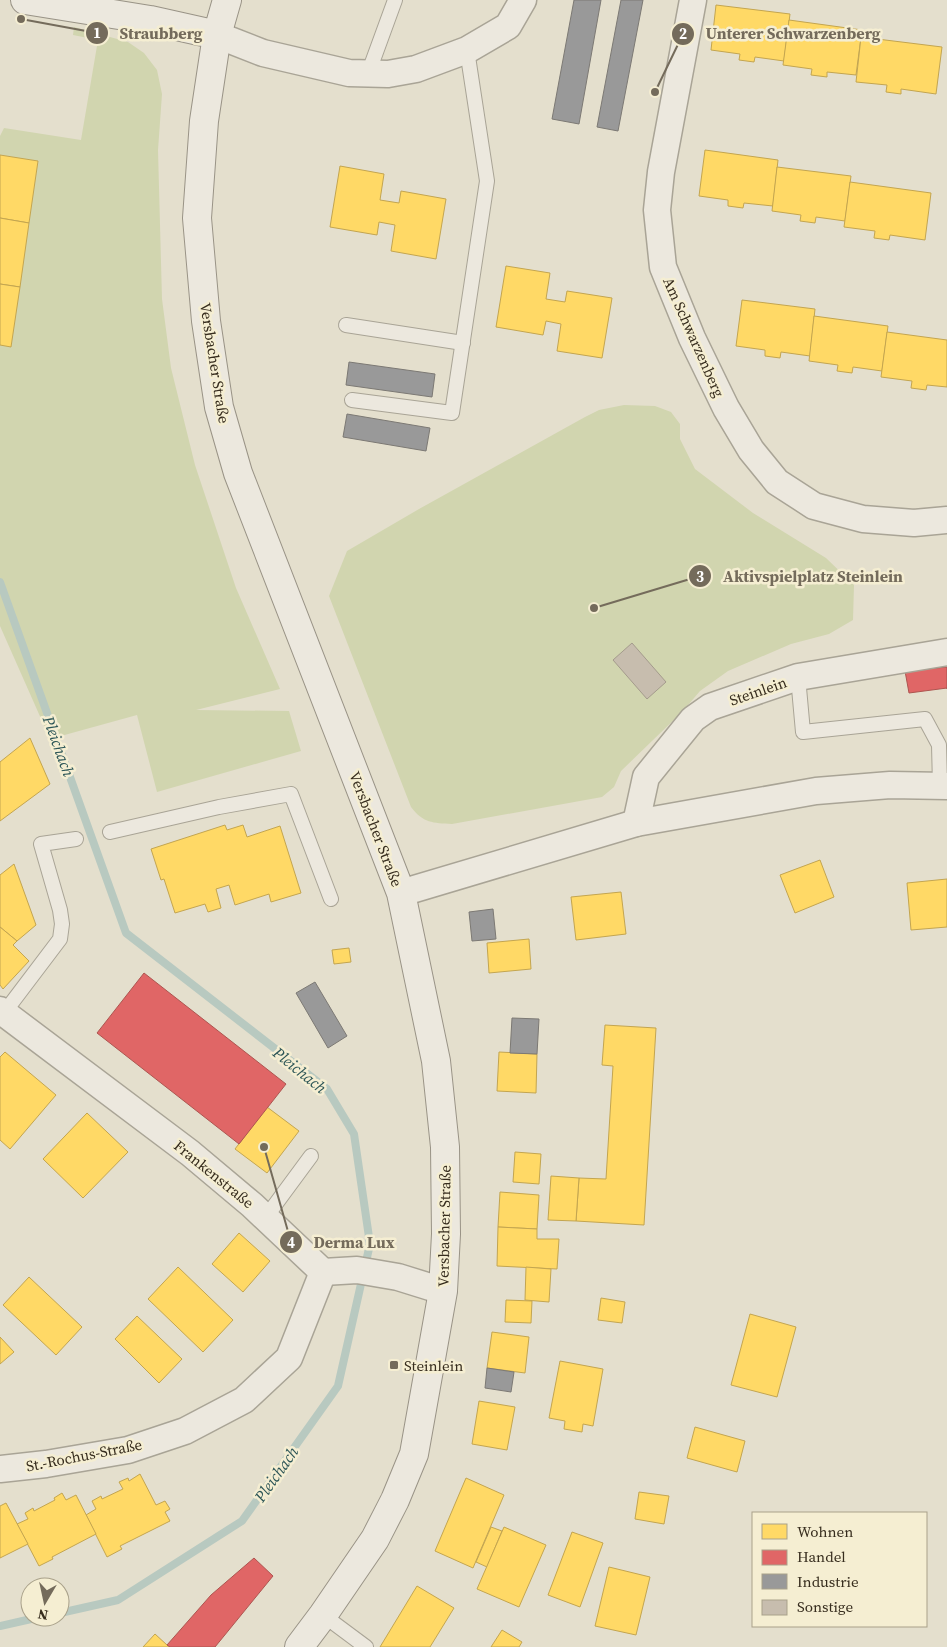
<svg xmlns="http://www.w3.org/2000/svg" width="947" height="1647" font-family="'Source Serif 4',serif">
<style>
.green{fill:#d1d5af}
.homes{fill:#ffd966;stroke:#c3a550}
.shops{fill:#e06666;stroke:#ad5550}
.industry{fill:#999;stroke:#7c7974}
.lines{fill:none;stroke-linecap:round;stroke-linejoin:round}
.stream{stroke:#b8c9c0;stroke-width:8}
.building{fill:#c7bdae;stroke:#a49b8c}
.lane-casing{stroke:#a9a496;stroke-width:16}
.street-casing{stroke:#a9a496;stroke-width:29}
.secondary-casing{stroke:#999386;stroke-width:30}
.lane{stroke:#ece8de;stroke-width:14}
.street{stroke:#ece8de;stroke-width:26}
.secondary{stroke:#ece8de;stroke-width:28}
.poi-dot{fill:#746b5b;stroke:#f5eed2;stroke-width:2}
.labels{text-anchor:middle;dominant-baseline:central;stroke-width:5;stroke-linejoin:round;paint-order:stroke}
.street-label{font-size:15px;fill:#372d1e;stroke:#f5eed2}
.poi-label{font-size:15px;fill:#372d1e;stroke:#f5eed2;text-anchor:start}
.water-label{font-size:16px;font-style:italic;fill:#2d5657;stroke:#f5eed2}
.leader{fill:none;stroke:#746b5b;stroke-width:2}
.callout-dot{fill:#746b5b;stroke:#f5eed2;stroke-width:2}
.mark-label{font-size:15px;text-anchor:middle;font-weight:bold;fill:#fff}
.callout-label{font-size:16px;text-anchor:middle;font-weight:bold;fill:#746b5b;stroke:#f5eed2;stroke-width:5;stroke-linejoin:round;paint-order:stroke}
</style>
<rect width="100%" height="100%" fill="#e4dfcd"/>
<g class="green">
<path d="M74 27 128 42 144 53 157 70 162 94 158 150 162 299 171 368 195 465 236 588 280 689 196 710 289 711 301 751 157 792 137 715 50 739 0 626V345L11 346 38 161 0 155V136L4 128 81 140 98 40 73 35Z"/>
<path d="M624 405 655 406 671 412 680 424V439L695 469 753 513 826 558 854 585 853 620 829 634 791 644 728 671 700 691 683 711 621 771 614 787 602 797 452 824C433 823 423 823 411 807L329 596 347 551 419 509 585 417 599 410Z"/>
</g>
<g class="homes">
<path d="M716 5 790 14 784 61 755 57 754 62 739 60 740 54 711 50Z"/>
<path d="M789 20 862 30 856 75 827 72V77L811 75 812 69 783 65Z"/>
<path d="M861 37 942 47 936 94 901 89V94L886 92 887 85 856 82Z"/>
<path d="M705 150 778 160 773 206 744 203 743 208 728 206V200L699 196Z"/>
<path d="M0 155 38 161 29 223 0 218Z"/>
<path d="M340 166 384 174 380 200 399 203 401 191 446 199 436 259 391 251 395 225 379 222 377 235 330 227Z"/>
<path d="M777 167 851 176 845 221 816 217 815 223 800 221 801 215 772 211Z"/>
<path d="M850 182 931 193 925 240 890 235 889 240 874 238 875 231 844 227Z"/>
<path d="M0 218 29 223 20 287 0 284Z"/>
<path d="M506 266 550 273 546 299 565 302 567 291 612 298 602 358 557 351 561 324 546 321 543 335 496 327Z"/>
<path d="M0 284 20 287 11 347 0 345Z"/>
<path d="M742 300 815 309 810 356 781 352 780 358 765 356V350L736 346Z"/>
<path d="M814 316 888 326 882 371 853 367 852 373 837 371 838 365 809 361Z"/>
<path d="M887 332 947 340V387L927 385 926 390 911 388 912 381 881 377Z"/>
<path d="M30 738 50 784 0 821V762Z"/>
<path d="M225 825 227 830 243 825 247 837 280 826 301 893 271 902 269 894 235 905 229 885 216 889 221 908 208 912 205 904 175 913 164 879 161 880 151 849Z"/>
<path d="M820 860 834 897 795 913 780 875Z"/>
<path d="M14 864 36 925 17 941 0 927V875Z"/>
<path d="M947 879V927L911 930 907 883Z"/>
<path d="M621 892 626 934 576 940 571 897Z"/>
<path d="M0 927 17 941 13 945 29 961 3 989 0 985Z"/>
<path d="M529 939 531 969 489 973 487 943Z"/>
<path d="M349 948 351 962 334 964 332 950Z"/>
<path d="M605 1025 656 1028 644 1225 576 1221 579 1178 606 1179 613 1066 602 1065Z"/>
<path d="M5 1052 56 1095 10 1149 0 1140V1057Z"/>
<path d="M499 1052 537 1054 536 1093 497 1091Z"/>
<path d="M267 1107 299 1131 267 1173 235 1149Z"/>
<path d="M87 1113 128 1152 83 1198 43 1159Z"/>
<path d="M515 1152 541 1154 539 1184 513 1182Z"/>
<path d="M551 1176 579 1178 576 1221 548 1220Z"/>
<path d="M500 1192 539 1195 537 1229 498 1227Z"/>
<path d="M498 1227 537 1229V1239H559L557 1269 497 1266Z"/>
<path d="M239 1233 270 1261 243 1292 212 1264Z"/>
<path d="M178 1267 233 1320 203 1352 148 1299Z"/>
<path d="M526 1267 551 1269 549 1302 525 1300Z"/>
<path d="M29 1277 82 1327 56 1355 3 1305Z"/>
<path d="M601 1298 625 1302 622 1323 598 1320Z"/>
<path d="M506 1300 532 1301 531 1323 505 1322Z"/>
<path d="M750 1314 796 1327 777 1397 731 1385Z"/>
<path d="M137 1316 182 1359 159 1383 115 1339Z"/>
<path d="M492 1332 529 1337 525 1373 487 1368Z"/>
<path d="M0 1337 14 1352 0 1364Z"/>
<path d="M560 1361 603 1369 593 1426 583 1424 582 1432 564 1429 565 1421 549 1418Z"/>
<path d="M479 1401 515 1407 507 1450 472 1444Z"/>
<path d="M695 1427 745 1441 737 1472 687 1458Z"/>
<path d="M140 1474 156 1505 165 1501 170 1509 165 1512 170 1521 120 1546 122 1549 107 1557 86 1515 96 1509 92 1501 101 1496 102 1499 123 1489 119 1482 128 1478 129 1481Z"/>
<path d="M466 1478 504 1495 473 1568 435 1551Z"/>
<path d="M639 1492 669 1496 664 1524 635 1519Z"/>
<path d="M62 1493 66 1500 76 1495 96 1534 52 1557 53 1559 39 1566 17 1524 28 1519 25 1513 33 1508 34 1511 55 1500 54 1498Z"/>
<path d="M6 1503 28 1544 0 1558V1506Z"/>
<path d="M491 1527 502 1531 487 1567 476 1562Z"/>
<path d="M504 1527 546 1545 519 1607 477 1589Z"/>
<path d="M572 1532 603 1543 580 1607 548 1595Z"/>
<path d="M609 1567 650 1577 636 1635 595 1626Z"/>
<path d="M417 1586 454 1608 430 1647H380Z"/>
<path d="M502 1630 522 1642 519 1647H491Z"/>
<path d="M155 1634 167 1645 170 1647H143Z"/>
</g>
<g class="shops">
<path d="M947 667V689V688L909 693 905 671Z"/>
<path d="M144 973 286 1084 239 1144 97 1033Z"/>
<path d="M254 1558 273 1576 215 1647H170L167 1645 211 1595Z"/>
</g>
<g class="industry">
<path d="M574 0H601L579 124 552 119Z"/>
<path d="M621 0H643L618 131 597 127Z"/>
<path d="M349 362 435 374 432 397 346 385Z"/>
<path d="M347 414 430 428 426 451 343 437Z"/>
<path d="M493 909 496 939 472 941 469 912Z"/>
<path d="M315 982 347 1036 328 1048 296 993Z"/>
<path d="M512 1018 539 1019 537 1054 510 1053Z"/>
<path d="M487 1368 514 1372 511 1392 485 1388Z"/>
</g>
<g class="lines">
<g class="stream">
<path d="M0 582 126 933 327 1089 354 1134 370 1244 338 1386 242 1521 118 1600 60 1613"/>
<path d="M0 1626 40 1617"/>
</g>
</g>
<path class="building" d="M632 643 666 682 647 699 613 660Z"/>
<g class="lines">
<defs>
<g id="lane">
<path d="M368 74 395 0"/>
<path d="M346 325 463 343"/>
<path d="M352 400 452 413 487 181 467 50"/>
<path d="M798 677 803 732 925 719 939 745 940 785"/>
<path d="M110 832 219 807 291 794 331 899"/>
<path d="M4 1013 60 939 62 924 60 910 41 844 76 839"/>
<path d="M266 1217 311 1156"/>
<path d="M323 1615 366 1647"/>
</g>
<g id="street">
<path d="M693 0 661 172 657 210 663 267 692 338 726 408 751 450 777 482 814 506 863 519 914 523 947 520"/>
<path d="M217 35 263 53 349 73 388 74 416 69 467 50 508 26 523 0"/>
<path d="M636 823 646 777 693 719 710 707 798 677 947 652"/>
<path d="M401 893 636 823 816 791 890 785 947 786"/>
<path d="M0 1010 190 1153 252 1205 323 1272 357 1270 398 1277 443 1291"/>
<path d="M0 1469 46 1464 128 1450 185 1431 244 1400 289 1358 323 1272"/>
</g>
<g id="secondary">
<path d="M25 0 150 20 217 35"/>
<path d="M227 0 217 35 204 121 197 218 206 321 219 407 238 473 401 893 436 1061 445 1147 446 1234 443 1291 414 1454 395 1500 375 1539 323 1615 299 1647"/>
</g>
</defs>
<use href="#lane" class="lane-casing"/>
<use href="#street" class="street-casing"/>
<use href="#secondary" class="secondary-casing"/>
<use href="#lane" class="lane"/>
<use href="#street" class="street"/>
<use href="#secondary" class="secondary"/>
</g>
<rect class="poi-dot" x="389" y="1360" width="10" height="10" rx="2.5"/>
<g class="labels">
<g class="street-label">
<text transform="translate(694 337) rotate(66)">Am Schwarzenberg</text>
<text transform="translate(215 363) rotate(81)">Versbacher Straße</text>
<text transform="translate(758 691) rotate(-19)">Steinlein</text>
<text transform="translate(376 829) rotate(69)">Versbacher Straße</text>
<text transform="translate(214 1174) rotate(39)">Frankenstraße</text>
<text transform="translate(444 1226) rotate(-89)">Versbacher Straße</text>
<text transform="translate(84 1455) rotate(-11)">St.-Rochus-Straße</text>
</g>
<g class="poi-label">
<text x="404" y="1365">Steinlein</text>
</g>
<g class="water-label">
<text transform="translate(59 746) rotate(70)">Pleichach</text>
<text transform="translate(300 1070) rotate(39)">Pleichach</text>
<text transform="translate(276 1474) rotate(-55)">Pleichach</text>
</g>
</g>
<path class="leader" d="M21 19L97 33M655 92L683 34M594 608L700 576M264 1147L291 1242"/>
<g class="callout-dot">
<circle cx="21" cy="19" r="5"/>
<circle cx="655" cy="92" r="5"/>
<circle cx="594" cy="608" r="5"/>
<circle cx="264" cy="1147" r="5"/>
<circle cx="97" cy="33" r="12"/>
<circle cx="683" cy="34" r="12"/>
<circle cx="700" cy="576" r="12"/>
<circle cx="291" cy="1242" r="12"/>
</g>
<g class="mark-label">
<text x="97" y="38">1</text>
<text x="683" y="39">2</text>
<text x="700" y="582">3</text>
<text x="291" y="1248">4</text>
</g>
<g class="callout-label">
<text x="161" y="39">Straubberg</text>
<text x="793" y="39">Unterer Schwarzenberg</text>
<text x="813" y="582">Aktivspielplatz Steinlein</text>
<text x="354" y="1248">Derma Lux</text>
</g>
<rect x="752" y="1512" width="175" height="115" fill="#f5eed2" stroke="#a9a18a"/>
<rect x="762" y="1524" width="25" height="15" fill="#ffd966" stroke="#a9a18a"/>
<text x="797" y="1537" font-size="15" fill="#372d1e">Wohnen</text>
<rect x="762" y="1550" width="25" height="15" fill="#e06666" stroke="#a9a18a"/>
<text x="797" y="1562" font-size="15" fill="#372d1e">Handel</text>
<rect x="762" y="1574" width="25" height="15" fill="#999999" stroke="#a9a18a"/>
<text x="797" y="1587" font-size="15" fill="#372d1e">Industrie</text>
<rect x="762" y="1600" width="25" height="15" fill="#c7bdae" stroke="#a9a18a"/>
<text x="797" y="1612" font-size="15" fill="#372d1e">Sonstige</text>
<g transform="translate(45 1602) rotate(189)"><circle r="24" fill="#f5eed2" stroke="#a9a18a"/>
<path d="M0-4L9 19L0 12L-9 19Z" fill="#746b5b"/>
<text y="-8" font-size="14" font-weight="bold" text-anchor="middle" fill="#372d1e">N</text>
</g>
</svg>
